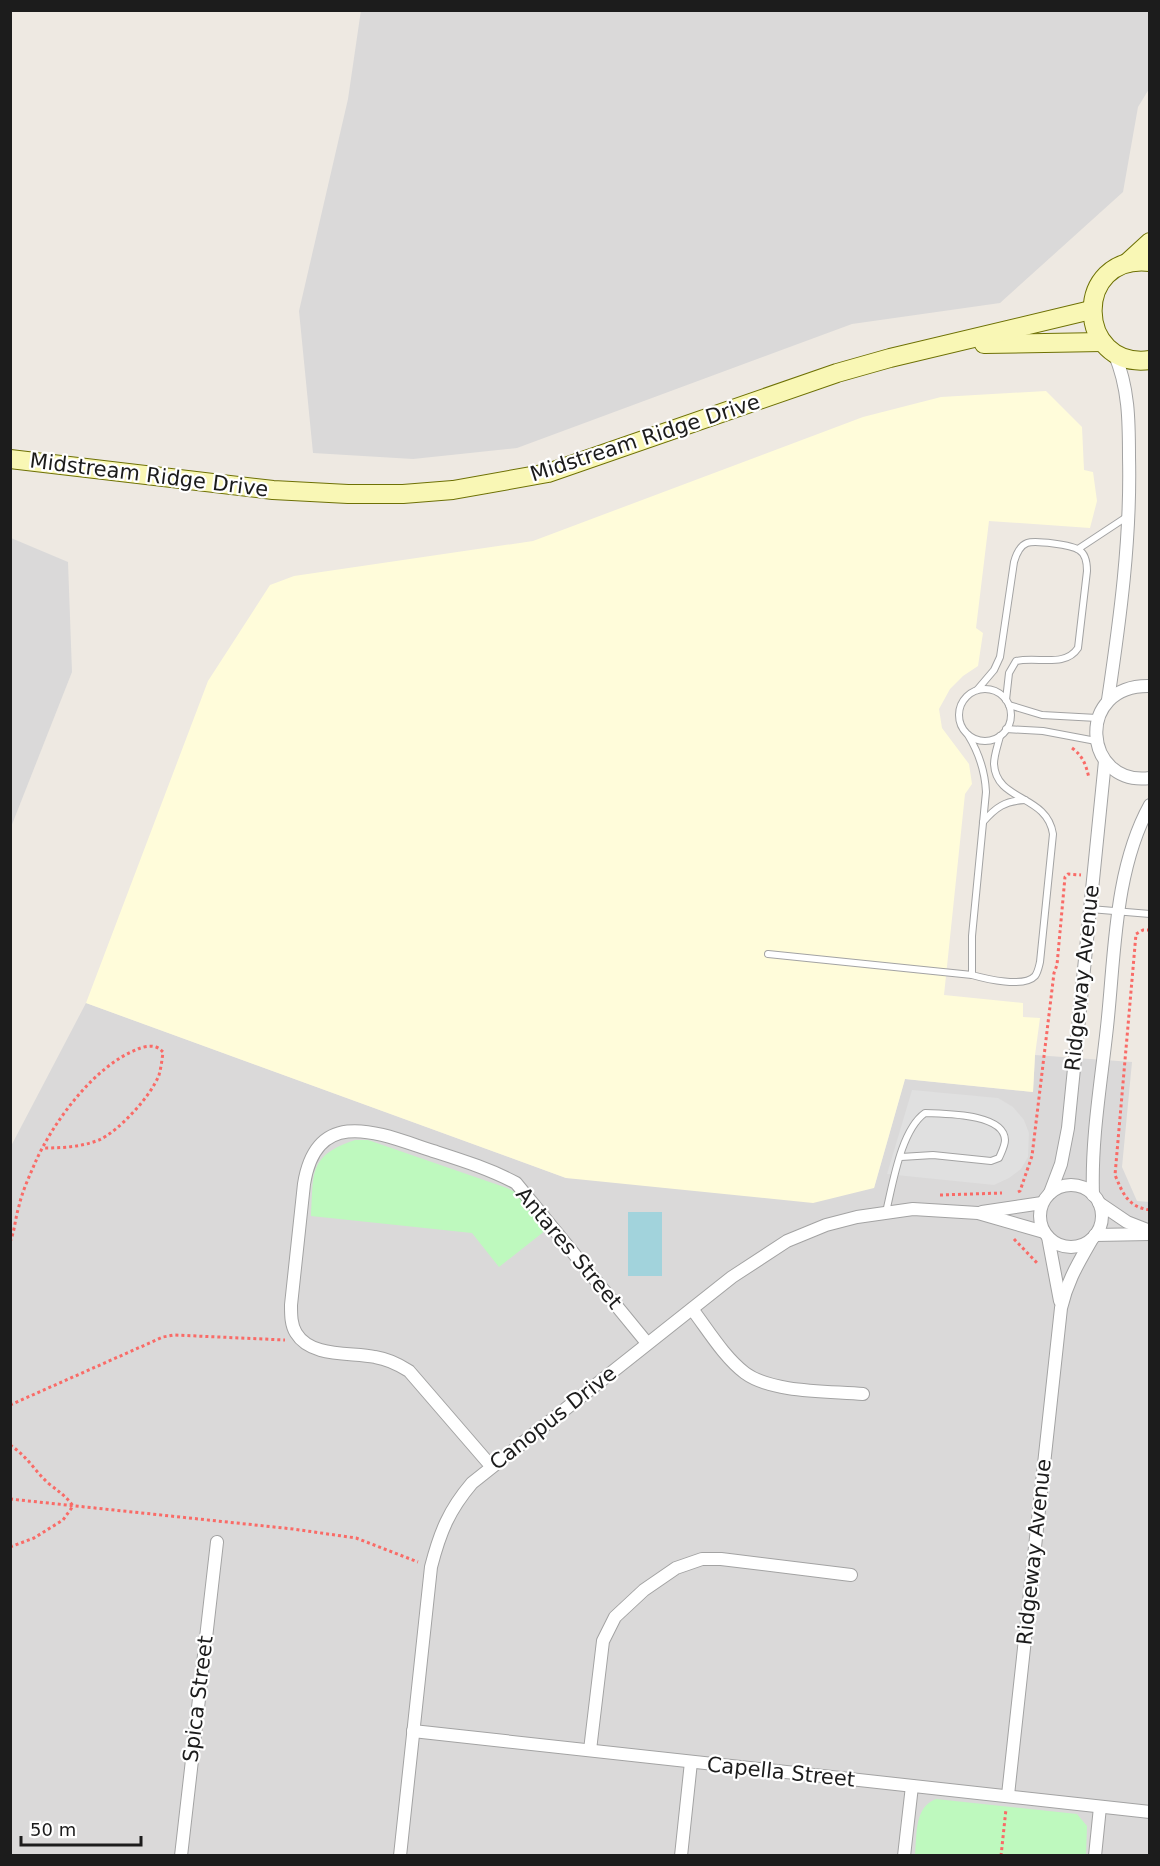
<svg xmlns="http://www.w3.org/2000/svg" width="1160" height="1866" font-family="'DejaVu Sans',sans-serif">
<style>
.residential{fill:#dad9d9}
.education{fill:#fffcda}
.park{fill:#bef9be}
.parking{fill:#e0e0e0}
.water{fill:#a2d3dc}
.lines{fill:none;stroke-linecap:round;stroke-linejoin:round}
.lane-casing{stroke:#a3a3a3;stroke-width:8}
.street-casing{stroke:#a3a3a3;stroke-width:14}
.secondary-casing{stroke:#6e7105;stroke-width:20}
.path{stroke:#f96b67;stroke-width:3;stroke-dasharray:3 3;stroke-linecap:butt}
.lane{stroke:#fff;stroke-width:6}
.street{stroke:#fff;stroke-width:12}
.secondary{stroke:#f9f7b5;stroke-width:18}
.labels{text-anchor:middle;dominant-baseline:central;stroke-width:4.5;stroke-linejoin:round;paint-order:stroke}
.street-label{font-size:21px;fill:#1c1c1c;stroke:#fff}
</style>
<rect width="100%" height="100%" fill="#eee9e2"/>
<g class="residential">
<path d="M361 10 1149 11V89L1138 107 1123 192 1000 303 852 324 517 448 413 459 313 453 299 311 348 99Z"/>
<path d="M11 538 68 562 72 672 11 827Z"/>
<path d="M86 1003 566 1178 874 1188 905 1079 1033 1092 1035 1055 1132 1062 1122 1167 1137 1201 1150 1202 1149 1855H11L10 1148Z"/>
</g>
<path class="education" d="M1046 391 1082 427 1084 470 1093 472 1097 501 1090 528 989 521 976 628 983 633 978 666 963 676 950 689 939 709 942 728 969 764 972 784 965 794 944 995 1023 1003V1017L1040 1018 1035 1055 1033 1092 905 1079 874 1188 813 1203 566 1178 86 1003 208 681 270 585 294 576 533 541 863 417 941 397Z"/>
<g class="park">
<path d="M355 1140H368L507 1188 519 1194 546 1230 499 1267 472 1233 311 1216C314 1172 308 1156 355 1140Z"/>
<path d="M936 1799 1077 1814 1087 1826 1086 1855H915C917 1835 914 1807 936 1799Z"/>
</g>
<path class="parking" d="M912 1090 998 1098 1013 1107 1024 1120 1029 1133 1028 1157 1021 1169 1009 1178 994 1185 887 1174Z"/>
<rect class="water" x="628" y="1212" width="34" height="64"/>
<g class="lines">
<defs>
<g id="lane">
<path d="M1078 549 1128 516"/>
<circle cx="985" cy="715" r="26"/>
<path d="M977 690 994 670 1000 657 1014 562C1016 555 1019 546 1027 543 1035 540 1072 545 1079 550 1086 554 1087 563 1087 571L1078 648C1065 668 1037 656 1016 661L1009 673 1006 700"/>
<path d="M1009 705 1042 715 1097 718"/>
<path d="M1006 729 1043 731 1096 741"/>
<path d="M968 735C979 753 985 771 986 792L972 936V975C986 979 1024 988 1035 976 1038 972 1039 966 1040 962L1053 834C1047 794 996 802 994 764 994 755 998 745 1000 736"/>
<path d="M983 822C996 807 1005 801 1025 800"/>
<path d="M1090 909 1150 914"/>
<path d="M768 954 972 975"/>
<path d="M886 1212C893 1183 901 1130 925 1113 944 1114 1004 1113 1005 1140 1005 1146 1001 1153 999 1158L991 1161 933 1155 901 1157"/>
</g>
<g id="street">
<path d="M1150 686C1074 684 1083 787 1150 778"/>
<path d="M1108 700C1120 619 1131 539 1129 457 1129 422 1129 387 1114 353"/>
<circle cx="1071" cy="1216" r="31"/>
<path d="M1050 1193 1061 1164 1068 1128 1105 761"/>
<path d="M1093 1195C1091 1139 1101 1083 1107 1027 1115 954 1114 870 1150 805"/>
<path d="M1099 1203 1127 1222 1150 1231"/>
<path d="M982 1212 1042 1203"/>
<path d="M1095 1235 1150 1234"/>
<path d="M1048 1237 1060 1301"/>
<path d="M692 1309C708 1330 724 1357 745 1373 772 1393 830 1391 863 1394"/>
<path d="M491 1466 409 1371C398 1364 388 1359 375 1357 351 1352 311 1358 296 1333 291 1325 291 1315 291 1305L304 1184C317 1104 381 1134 433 1151 461 1160 490 1169 516 1183L647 1343"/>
<path d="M413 1731 1150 1812"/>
<path d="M590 1750 603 1641 615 1617 644 1590 676 1568 702 1559H721L851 1575"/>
<path d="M1008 1795 1061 1308C1068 1279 1078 1264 1092 1239"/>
<path d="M181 1856 217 1542"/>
<path d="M400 1856 431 1567C440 1532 449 1510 472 1483L732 1277 787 1241 826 1225 857 1217 913 1209 978 1213 1044 1232"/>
<path d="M681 1856 691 1762"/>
<path d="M904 1856 912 1786"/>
<path d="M1095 1856 1100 1807"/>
</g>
<g id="secondary">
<path d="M1150 262C1072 253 1075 370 1150 360"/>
<path d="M1127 263 1150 242"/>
<path d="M984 344 1102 342"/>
<path d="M10 459 273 490 348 494H403L453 490 548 473 837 373 890 358 1091 310"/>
</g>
</defs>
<use href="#lane" class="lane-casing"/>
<use href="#street" class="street-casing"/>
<use href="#secondary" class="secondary-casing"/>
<g class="path">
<path d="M1072 748C1083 756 1086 765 1089 778"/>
<path d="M1150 930H1143L1136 934 1115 1175C1123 1194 1128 1207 1150 1210"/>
<path d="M1018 1192 1020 1191 1032 1156 1054 973 1057 965 1065 877 1068 874 1081 875"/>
<path d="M940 1195 1002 1193"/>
<path d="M1014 1239 1038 1264"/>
<path d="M10 1242C15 1230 15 1219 19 1206 22 1192 29 1177 35 1163 53 1122 95 1065 138 1049 143 1047 150 1045 156 1047 159 1048 161 1050 163 1052 162 1060 161 1068 159 1075 151 1096 119 1131 99 1140 81 1147 62 1148 43 1148"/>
<path d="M10 1405 163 1337 174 1335 285 1340"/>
<path d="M10 1445C26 1455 35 1471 48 1483 58 1491 66 1496 73 1506L63 1520 34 1538 10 1547"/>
<path d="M10 1499 293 1529 356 1538 418 1562"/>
<path d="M1001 1856 1006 1809"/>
</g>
<use href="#lane" class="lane"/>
<use href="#street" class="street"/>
<use href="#secondary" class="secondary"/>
</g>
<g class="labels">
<g class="street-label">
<text transform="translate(645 438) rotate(-18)">Midstream Ridge Drive</text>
<text transform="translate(149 475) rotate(7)">Midstream Ridge Drive</text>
<text transform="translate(1082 978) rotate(-84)">Ridgeway Avenue</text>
<text transform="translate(569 1248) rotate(50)">Antares Street</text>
<text transform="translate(553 1418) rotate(-38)">Canopus Drive</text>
<text transform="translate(1034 1552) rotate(-84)">Ridgeway Avenue</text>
<text transform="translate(198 1699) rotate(-83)">Spica Street</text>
<text transform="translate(781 1772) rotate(6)">Capella Street</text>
</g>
</g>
<rect width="1160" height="1866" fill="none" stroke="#1c1c1c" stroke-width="24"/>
<path d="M21 1836v9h120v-9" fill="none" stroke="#1c1c1c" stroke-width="3"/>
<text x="30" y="1836" font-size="18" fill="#1c1c1c" stroke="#ffffff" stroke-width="4.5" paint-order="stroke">50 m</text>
</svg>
